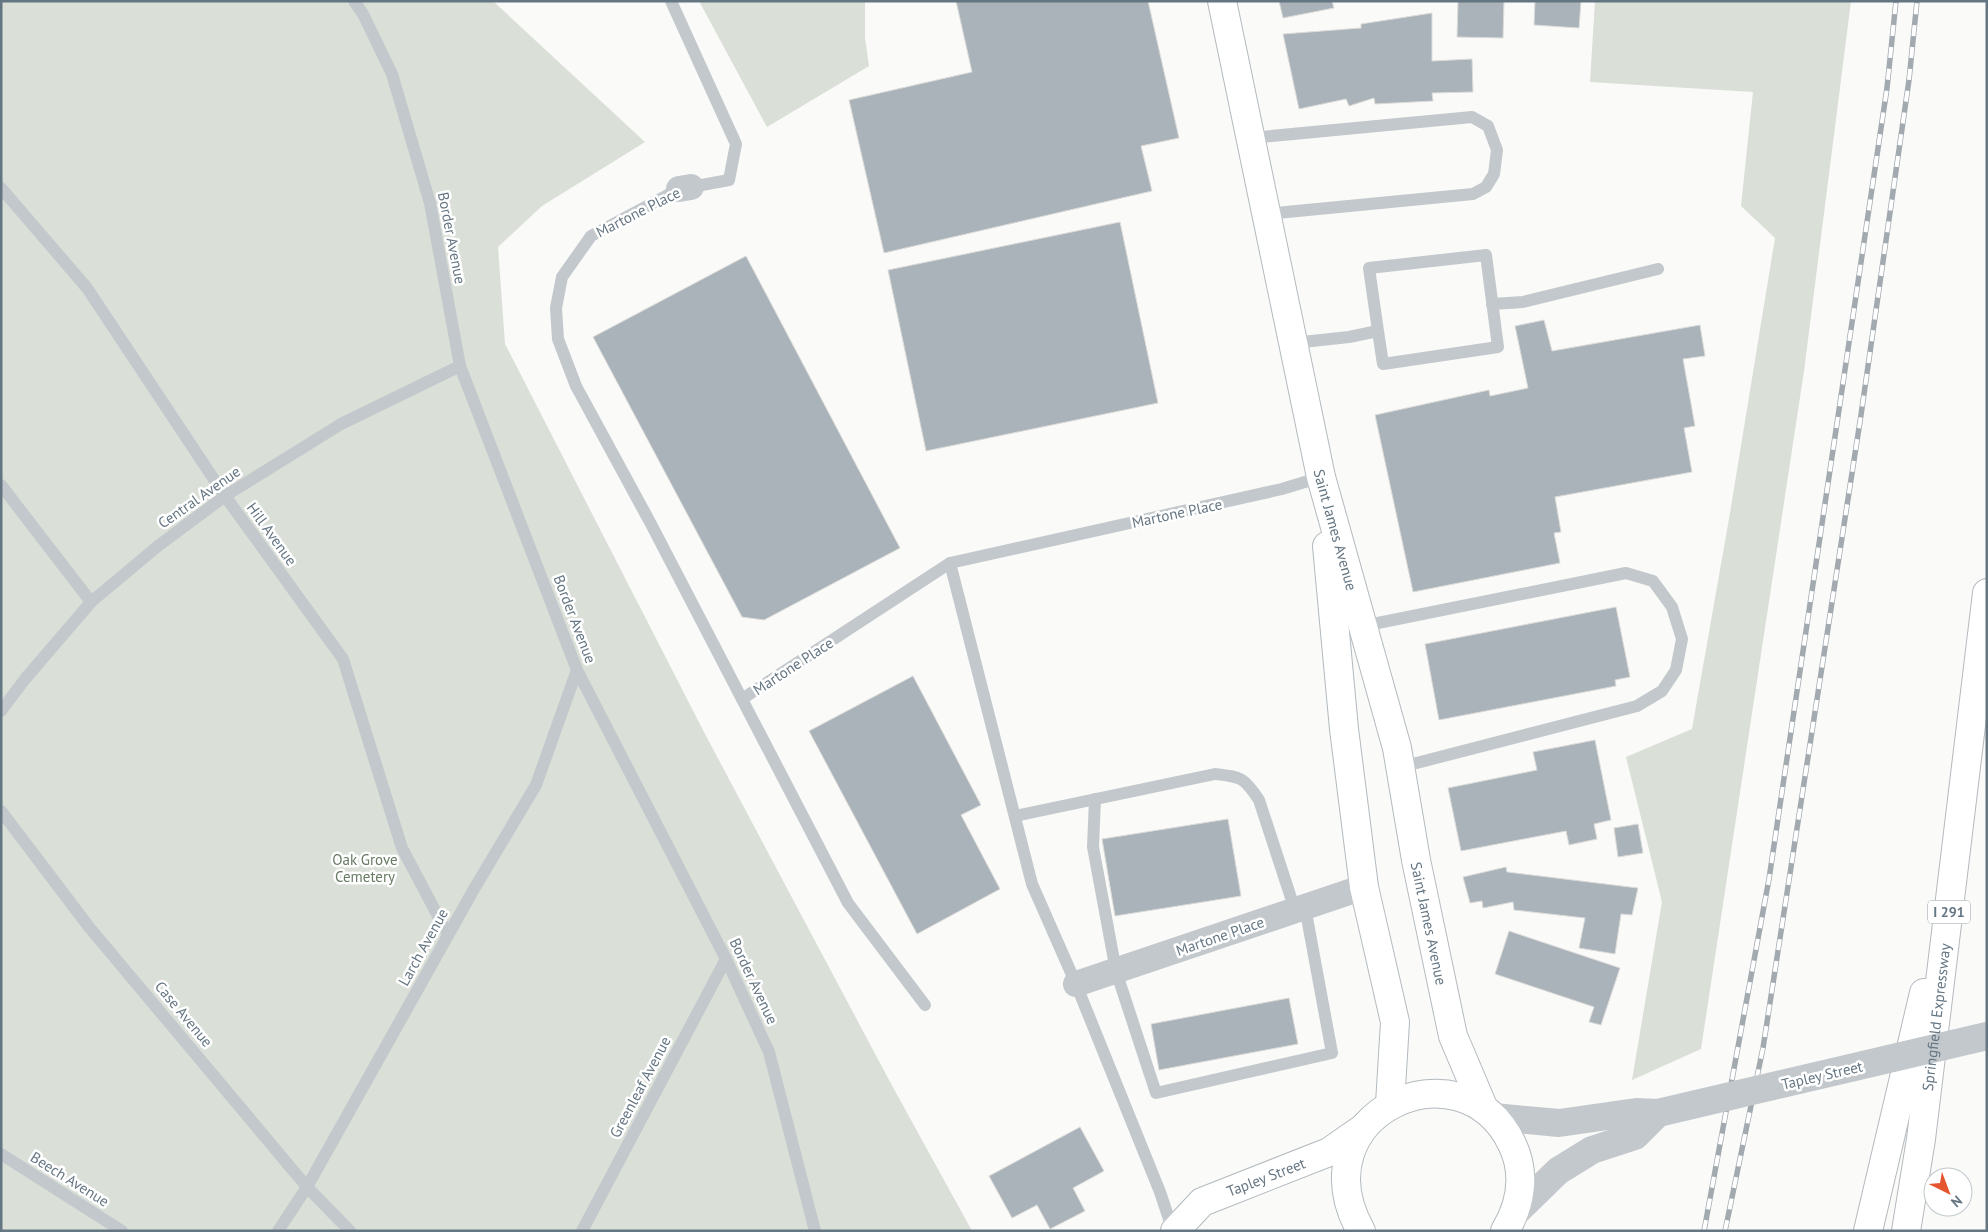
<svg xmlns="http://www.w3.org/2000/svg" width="1988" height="1232" font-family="'PT Sans',sans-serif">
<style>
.green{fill:#dadfd7}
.building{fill:#aab3b9;stroke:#dcdcda}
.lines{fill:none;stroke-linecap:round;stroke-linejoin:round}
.secondary-casing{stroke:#b3babf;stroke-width:30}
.motorway-casing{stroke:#b4b9bd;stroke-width:30}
.service{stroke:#c3c8cc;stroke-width:12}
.minor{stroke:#c3c8cc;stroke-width:26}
.tertiary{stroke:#c3c8cc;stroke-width:28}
.secondary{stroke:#fff;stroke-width:28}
.motorway{stroke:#fff;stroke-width:28}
.rail-casing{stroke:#a2aab0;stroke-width:5.5}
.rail{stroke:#fff;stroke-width:4;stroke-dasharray:11;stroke-linecap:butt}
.tertiary-bridge{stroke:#c3c8cc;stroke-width:28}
.labels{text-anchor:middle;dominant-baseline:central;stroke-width:5;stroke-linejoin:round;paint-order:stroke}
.shield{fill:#fff;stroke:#939fa8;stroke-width:1}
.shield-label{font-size:14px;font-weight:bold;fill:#657683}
.street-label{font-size:15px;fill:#657683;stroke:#fff}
.park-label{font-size:15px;fill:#687a64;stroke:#fff}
</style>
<rect width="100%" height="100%" fill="#fafaf8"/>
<g class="green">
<path d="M1 1H493L645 142 542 206 498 247 505 344 705 734 889 1080 972 1231H1Z"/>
<path d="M699 1H865V38L869 66 767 127Z"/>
<path d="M1595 1H1851L1804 371 1701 1049 1632 1080 1662 902 1626 757 1692 729 1730 513 1775 238 1741 206 1753 92 1590 82Z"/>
</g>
<g class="building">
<path d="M956 1H1148L1179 138 1141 146 1152 191 884 253 849 100 972 72Z"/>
<path d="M1279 1H1332L1334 8 1283 18Z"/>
<path d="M1458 1H1504L1503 38 1457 37Z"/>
<path d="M1535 1H1581L1579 28 1534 25Z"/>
<path d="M1432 13V61L1472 59 1473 92 1432 93 1433 101 1375 104 1374 98 1349 106 1346 99 1299 109 1283 34 1361 28V24Z"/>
<path d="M1120 222 1158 403 926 451 888 270Z"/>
<path d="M746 256 900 548 764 620 742 617 593 337Z"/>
<path d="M1544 320 1552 351 1700 325 1705 356 1683 359 1695 426 1684 428 1692 472 1555 497 1561 532 1554 533 1560 563 1413 592 1375 415 1489 390 1490 396 1528 388 1515 326Z"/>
<path d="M1616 607 1630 677 1615 680 1616 686 1439 720 1425 644Z"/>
<path d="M913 676 981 805 961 815 1000 889 917 934 809 731Z"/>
<path d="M1595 740 1611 820 1594 824 1597 839 1569 845 1566 831 1461 851 1448 788 1537 770 1533 752Z"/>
<path d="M1228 819 1241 896 1115 916 1102 839Z"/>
<path d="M1638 824 1643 853 1618 857 1614 828Z"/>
<path d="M1506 867 1507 872 1638 888 1632 915 1621 914 1615 954 1579 948 1585 918 1514 910 1513 902 1483 908 1482 901 1470 903 1463 877Z"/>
<path d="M1509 931 1620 968 1601 1025 1589 1022 1594 1007 1495 974Z"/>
<path d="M1289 998 1298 1044 1159 1070 1151 1024Z"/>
<path d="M1080 1127 1104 1171 1073 1188 1085 1211 1050 1229 1037 1205 1012 1218 989 1176Z"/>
</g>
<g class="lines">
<defs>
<g id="secondary">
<path id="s1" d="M1222 1 1321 477 1397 748 1416 860 1453 1036 1484 1109"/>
<path d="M1327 546 1344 729 1364 887 1395 1022 1390 1104"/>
<path d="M1175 1231 1202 1202 1329 1152 1362 1129"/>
<path d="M1361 1231C1296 1115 1461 1038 1512 1144 1526 1173 1521 1204 1505 1231"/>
</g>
<g id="motorway">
<path d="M1868 1231 1924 993"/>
<path id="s2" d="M1906 1231 1921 1139 1987 593"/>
</g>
</defs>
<use href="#secondary" class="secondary-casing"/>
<use href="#motorway" class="motorway-casing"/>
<g class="service">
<path d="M354 1 363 14 392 74 430 203 460 366 577 670 726 959 769 1052 815 1231"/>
<path d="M671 1 736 144 729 180 691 187"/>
<path d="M1250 138 1472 117 1488 126 1497 150 1494 174 1486 187 1473 194 1266 214"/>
<path d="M1 188 87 288 225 496 343 659 402 848 448 935"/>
<path d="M679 189 591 236 562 277 556 308 558 339 576 386 651 524 848 903 925 1005"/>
<path d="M1492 304 1523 302 1658 269"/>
<path d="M1293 343 1349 337 1378 331 1383 364 1498 347 1486 255 1369 268 1378 331"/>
<path d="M1 485 91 602"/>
<path d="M950 563 1032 884 1076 984 1160 1192 1173 1231"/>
<path d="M1363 626 1626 573 1653 581 1672 607 1682 639 1676 670 1662 691 1637 706 1401 767"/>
<path d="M742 699 950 563 1282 489 1321 477"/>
<path d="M1 711 25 679 91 602 158 546 225 496 341 424 460 366"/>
<path d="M1095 799 1093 847 1116 971 1156 1093 1332 1053 1305 907"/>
<path d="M1 811 89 927 307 1187 350 1231"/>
<path d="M1015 816 1215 774C1241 777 1244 777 1259 800L1295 910"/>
<path d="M1 1154 122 1231"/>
<path d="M278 1231 307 1187 474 889 536 785 577 670"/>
<path d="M582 1231 726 959"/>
</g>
<g class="minor">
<path d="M679 189 691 187"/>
<path d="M1076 984 1364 887"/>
</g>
<g class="tertiary">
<path d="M1494 1117 1559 1123 1636 1112 1658 1113"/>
<path d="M1515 1213 1558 1171 1592 1150 1635 1136 1658 1113"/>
</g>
<use href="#secondary" class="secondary"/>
<use href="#motorway" class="motorway"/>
<defs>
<g id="rail">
<path d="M1704 1231 1769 879 1887 88 1896 1"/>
<path d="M1725 1231 1763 1048 1861 415 1909 80 1917 1"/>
</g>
</defs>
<use href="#rail" class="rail-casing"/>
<use href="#rail" class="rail"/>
<path class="tertiary-bridge" d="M1658 1113 1987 1036"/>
</g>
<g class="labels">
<rect class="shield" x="1928" y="900.5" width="42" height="23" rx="4"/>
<g class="shield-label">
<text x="1949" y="912">I 291</text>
</g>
<g class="street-label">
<text transform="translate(638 212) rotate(-27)">Martone Place</text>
<text transform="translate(452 238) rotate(79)">Border Avenue</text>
<text transform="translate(199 497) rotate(-35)">Central Avenue</text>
<text transform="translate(1177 513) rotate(-12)">Martone Place</text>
<text transform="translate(272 534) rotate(54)">Hill Avenue</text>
<text stroke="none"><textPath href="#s1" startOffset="541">Saint James Avenue</textPath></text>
<text transform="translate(575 619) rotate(69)">Border Avenue</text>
<text transform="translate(793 666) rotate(-33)">Martone Place</text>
<text stroke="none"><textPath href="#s1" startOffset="946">Saint James Avenue</textPath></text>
<text transform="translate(1220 936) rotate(-19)">Martone Place</text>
<text transform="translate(423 947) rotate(-61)">Larch Avenue</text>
<text transform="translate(754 981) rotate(65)">Border Avenue</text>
<text transform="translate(184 1014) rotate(50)">Case Avenue</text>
<text stroke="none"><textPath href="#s2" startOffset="216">Springfield Expressway</textPath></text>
<text transform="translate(1822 1075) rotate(-13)">Tapley Street</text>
<text transform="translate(640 1087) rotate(-62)">Greenleaf Avenue</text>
<text transform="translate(1266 1177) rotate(-21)">Tapley Street</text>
<text transform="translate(70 1179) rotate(32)">Beech Avenue</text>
</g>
<g class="park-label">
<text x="365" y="859">Oak Grove<tspan x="365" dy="17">Cemetery</tspan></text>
</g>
</g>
<rect width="1988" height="1232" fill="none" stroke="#657683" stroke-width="5"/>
<g transform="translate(1948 1192) rotate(138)"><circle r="24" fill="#ffffff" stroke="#c1c8cd"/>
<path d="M0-4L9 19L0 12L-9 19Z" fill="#e4572e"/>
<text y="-8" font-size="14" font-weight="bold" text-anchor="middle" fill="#657683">N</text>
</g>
</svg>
